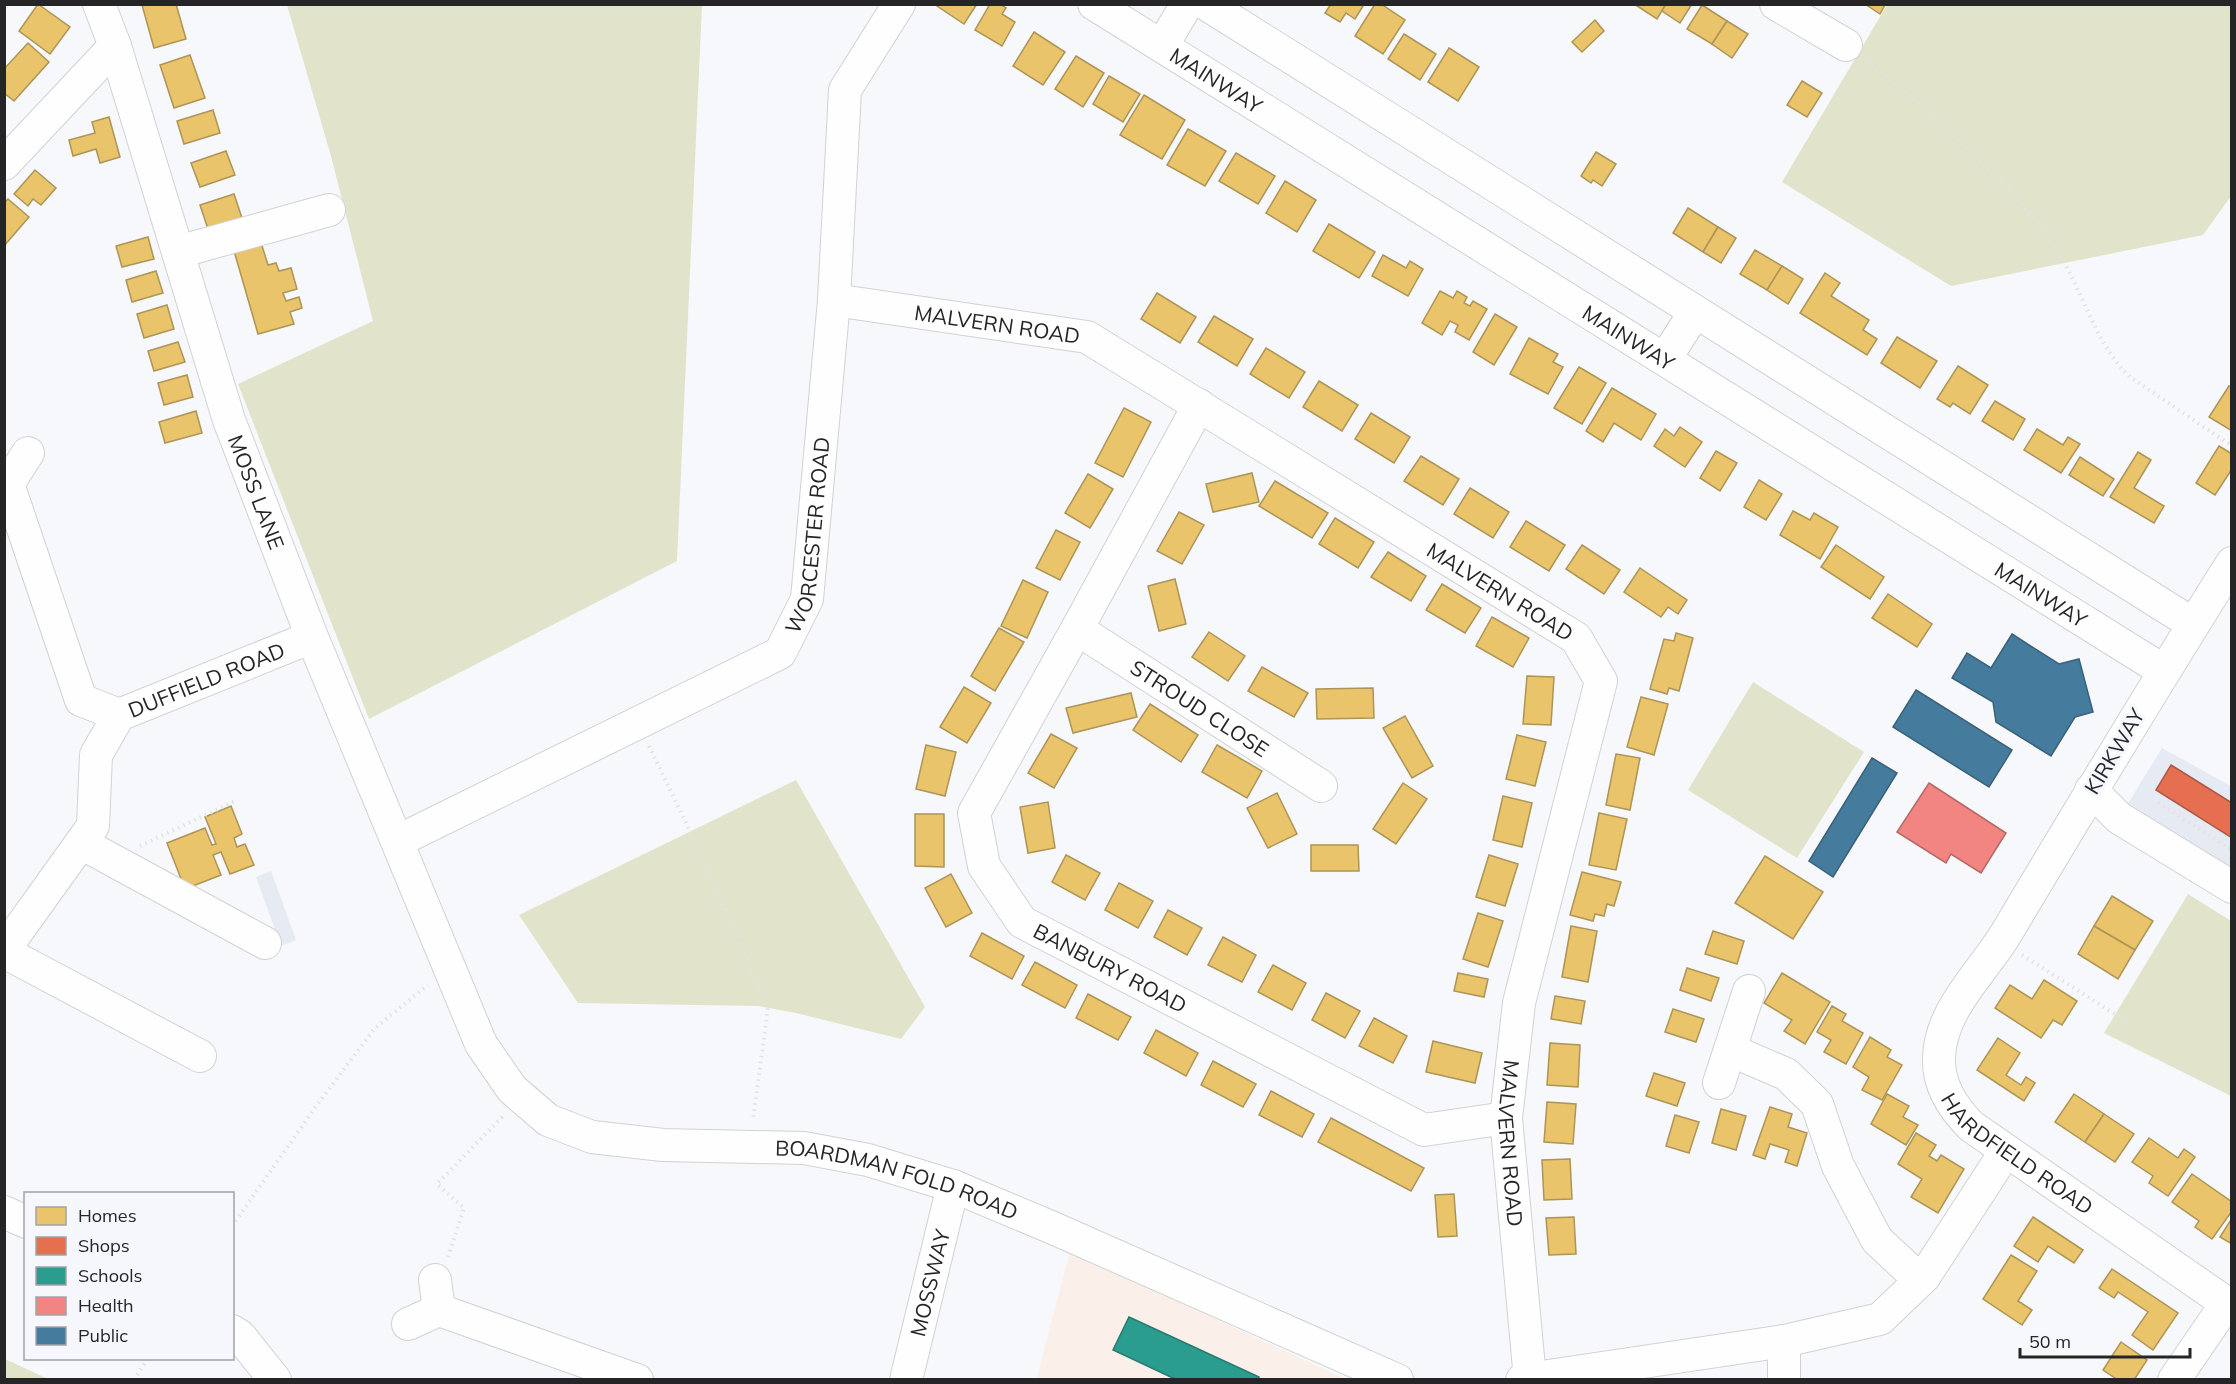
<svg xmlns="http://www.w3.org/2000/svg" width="2236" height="1384" font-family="Mulish,sans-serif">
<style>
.built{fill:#e6eaf2}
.education{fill:#faf0e9}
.green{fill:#e1e4cb}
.homes{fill:#e9c46a;stroke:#ae9456;stroke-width:1.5}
.shops{fill:#e76f51;stroke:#ad5944;stroke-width:1.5}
.schools{fill:#2a9d8f;stroke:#287970;stroke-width:1.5}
.health{fill:#f28482;stroke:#b46867;stroke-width:1.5}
.public{fill:#457b9d;stroke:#3b617a;stroke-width:1.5}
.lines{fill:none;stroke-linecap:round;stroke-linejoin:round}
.minor-casing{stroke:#d0d2d4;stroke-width:34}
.path{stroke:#e2e2e2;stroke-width:4;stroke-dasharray:1.5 4.5;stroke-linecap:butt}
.minor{stroke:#fefefe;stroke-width:32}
.labels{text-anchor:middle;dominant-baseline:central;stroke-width:6;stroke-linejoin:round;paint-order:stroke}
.street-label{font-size:21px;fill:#252527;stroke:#f5f7fc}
</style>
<rect width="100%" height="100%" fill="#f6f8fb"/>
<g class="built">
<path d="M2162 748 2231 786V880L2121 815Z"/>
<path d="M271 871 296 940 281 946 256 877Z"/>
</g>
<path class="education" d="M1070 1252 1210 1316 1345 1379 1036 1380Z"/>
<g class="green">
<path d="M287 5H702L677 561 369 719 238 384 373 321 331 156Z"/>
<path d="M1887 5H2231V196L2203 235 1951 286 1782 182Z"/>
<path d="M1753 682 1864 752 1797 858 1688 790Z"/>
<path d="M796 780 925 1007 901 1039 796 1013 758 1006 578 1003 519 915Z"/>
<path d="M2188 894 2231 921V1096L2104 1033Z"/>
<path d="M5 1359 48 1379H5Z"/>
</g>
<g class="homes">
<path d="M38 4 70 27 50 54 19 31Z"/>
<path d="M176 4 186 39 154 48 142 5Z"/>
<path d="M934 4H977L964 24Z"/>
<path d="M990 4H1000L1006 8 1002 14 1015 22 1002 46 975 30Z"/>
<path d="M1331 4H1361L1363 6 1355 19 1346 13 1340 22 1325 13Z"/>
<path d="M1375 4H1381L1405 20 1383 54 1355 36Z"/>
<path d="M1634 4H1666L1657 19Z"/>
<path d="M1666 4H1692L1680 23 1662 11Z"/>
<path d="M1865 4H1885V5L1880 14Z"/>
<path d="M1702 5 1727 21 1712 44 1687 29Z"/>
<path d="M1595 20 1604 31 1582 52 1572 42Z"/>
<path d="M1727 21 1748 34 1732 58 1712 44Z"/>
<path d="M1034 32 1065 52 1043 85 1013 66Z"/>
<path d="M1404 34 1436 54 1420 80 1388 59Z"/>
<path d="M28 43 49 62 14 101 4 93V69Z"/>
<path d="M1449 48 1479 67 1458 101 1428 82Z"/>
<path d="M190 55 205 98 174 108 160 65Z"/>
<path d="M1076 56 1104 73 1083 107 1055 89Z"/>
<path d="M1109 76 1140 94 1123 122 1093 104Z"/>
<path d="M1802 81 1822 93 1807 117 1787 105Z"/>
<path d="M1144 95 1185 120 1162 159 1120 135Z"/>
<path d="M213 110 220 133 184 144 177 121Z"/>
<path d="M109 117 120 157 100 163 96 149 73 156 69 140 95 133 92 122Z"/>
<path d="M1188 129 1226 151 1205 186 1167 165Z"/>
<path d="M226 151 235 175 200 187 191 163Z"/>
<path d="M1596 152 1616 164 1602 186 1593 180 1591 183 1581 176Z"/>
<path d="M1236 153 1275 176 1258 204 1219 181Z"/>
<path d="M35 170 56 188 41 205 33 199 28 206 14 194Z"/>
<path d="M1285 181 1316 200 1297 232 1266 213Z"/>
<path d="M234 194 242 218 208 229 200 205Z"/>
<path d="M8 199 29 217 4 246V203Z"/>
<path d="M1688 208 1718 227 1703 252 1673 233Z"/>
<path d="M1329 224 1375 252 1359 278 1313 251Z"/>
<path d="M1718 227 1736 238 1721 263 1703 252Z"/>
<path d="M259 236 268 265 276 263 279 271 291 268 297 289 283 293 286 301 299 297 302 308 290 312 294 324 258 334 232 244Z"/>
<path d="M148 237 154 259 122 267 116 246Z"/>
<path d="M1755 250 1782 266 1767 290 1740 274Z"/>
<path d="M1383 255 1406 268 1410 261 1423 269 1408 296 1372 276Z"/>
<path d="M1782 266 1803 279 1788 304 1767 290Z"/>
<path d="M156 271 163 293 132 302 126 280Z"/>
<path d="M1825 273 1840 283 1831 296 1869 320 1863 330 1877 339 1867 355 1800 313Z"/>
<path d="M1440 291 1453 298 1457 291 1467 297 1464 303 1470 306 1473 301 1487 309 1469 340 1455 332 1458 325 1450 321 1442 335 1422 323Z"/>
<path d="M1157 293 1196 317 1180 343 1141 319Z"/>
<path d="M167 305 174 329 144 338 137 314Z"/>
<path d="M1495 314 1517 327 1494 365 1473 352Z"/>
<path d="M1214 316 1253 339 1237 366 1198 342Z"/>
<path d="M1897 337 1937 361 1920 388 1881 363Z"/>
<path d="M1529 338 1558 354 1553 362 1563 367 1548 394 1510 374Z"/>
<path d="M178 342 185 362 154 371 148 351Z"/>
<path d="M1266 348 1305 372 1289 398 1250 374Z"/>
<path d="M1958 366 1988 385 1970 414 1953 403 1950 407 1937 399Z"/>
<path d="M1579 367 1606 383 1582 424 1554 408Z"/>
<path d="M187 375 193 397 164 405 158 383Z"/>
<path d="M1319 381 1358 405 1342 431 1303 407Z"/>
<path d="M2229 386 2232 387V431L2209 417Z"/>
<path d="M1612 388 1656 414 1641 440 1614 423 1603 442 1586 431Z"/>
<path d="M1995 401 2025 419 2013 440 1982 421Z"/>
<path d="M1124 408 1151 422 1123 477 1095 463Z"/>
<path d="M196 411 202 433 165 443 159 422Z"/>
<path d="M1371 413 1410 437 1394 463 1355 439Z"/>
<path d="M1680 427 1702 442 1685 467 1654 446 1665 429 1674 436Z"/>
<path d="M2037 429 2063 445 2068 437 2080 444 2061 473 2024 450Z"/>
<path d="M2219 446 2232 454V469L2215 495 2196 483Z"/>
<path d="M1716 451 1737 463 1720 491 1700 478Z"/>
<path d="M2138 452 2151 460 2134 488 2164 506 2154 523 2110 497Z"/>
<path d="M1421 456 1459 479 1443 505 1404 481Z"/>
<path d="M2080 457 2114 479 2103 496 2069 475Z"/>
<path d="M1252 473 1259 502 1213 512 1206 484Z"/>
<path d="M1088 474 1113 489 1090 528 1065 513Z"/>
<path d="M1759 480 1782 494 1766 520 1744 507Z"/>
<path d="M1275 481 1328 513 1312 538 1259 506Z"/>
<path d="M1470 488 1509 512 1493 538 1454 514Z"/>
<path d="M1793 511 1810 520 1814 513 1838 527 1820 559 1780 535Z"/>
<path d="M1179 512 1204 525 1182 564 1157 551Z"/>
<path d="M1335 518 1374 542 1358 568 1319 544Z"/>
<path d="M1526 521 1565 545 1549 571 1510 547Z"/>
<path d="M1056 530 1080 542 1060 580 1036 568Z"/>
<path d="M1582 545 1620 570 1604 594 1566 569Z"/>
<path d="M1836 545 1884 577 1870 599 1821 567Z"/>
<path d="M1388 552 1426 576 1411 601 1371 577Z"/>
<path d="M1640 568 1687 600 1678 614 1668 607 1661 617 1624 592Z"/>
<path d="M1175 579 1186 624 1159 631 1148 586Z"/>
<path d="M1023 580 1048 592 1027 638 1001 626Z"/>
<path d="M1442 584 1481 608 1465 633 1426 610Z"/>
<path d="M1888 594 1932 624 1917 647 1872 618Z"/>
<path d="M1492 617 1529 638 1513 667 1476 646Z"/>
<path d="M999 628 1024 642 995 691 971 676Z"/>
<path d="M1209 632 1245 656 1228 681 1192 657Z"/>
<path d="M1676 633 1693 638 1679 691 1669 688 1667 694 1650 689 1664 639 1674 641Z"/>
<path d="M1262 667 1308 693 1294 717 1248 691Z"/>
<path d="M1527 676 1554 677 1551 725 1523 724Z"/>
<path d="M964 687 991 703 967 743 940 727Z"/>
<path d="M1373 688 1374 718 1317 719 1316 689Z"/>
<path d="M1131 693 1137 717 1073 733 1066 708Z"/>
<path d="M1641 697 1668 704 1654 755 1627 747Z"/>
<path d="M1150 704 1198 735 1181 762 1133 730Z"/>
<path d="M1405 716 1433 766 1412 778 1383 728Z"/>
<path d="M1051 734 1077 748 1054 788 1028 773Z"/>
<path d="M1517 735 1546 742 1535 786 1506 779Z"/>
<path d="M926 745 956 752 945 796 916 789Z"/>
<path d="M1217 745 1262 771 1247 798 1202 772Z"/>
<path d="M1616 754 1640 758 1630 810 1606 805Z"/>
<path d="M1403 783 1427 799 1396 844 1373 829Z"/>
<path d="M1277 793 1297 834 1268 848 1247 808Z"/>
<path d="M1503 796 1532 803 1522 847 1493 840Z"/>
<path d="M1048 802 1055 848 1028 853 1020 807Z"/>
<path d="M231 806 242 834 234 838 237 847 245 844 254 865 230 874 221 852 213 855 221 875 185 889 167 843 205 828 212 845 216 844 205 817Z"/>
<path d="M1599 813 1627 819 1616 870 1589 865Z"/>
<path d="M915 814H944V867L915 866Z"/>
<path d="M1311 845H1358L1359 871H1311Z"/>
<path d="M1066 855 1100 873 1085 900 1052 882Z"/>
<path d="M1489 855 1518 864 1505 906 1476 897Z"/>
<path d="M1765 856 1823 892 1793 939 1735 903Z"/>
<path d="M1582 872 1621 882 1614 906 1607 904 1604 916 1595 914 1593 921 1570 915Z"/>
<path d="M951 874 972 913 946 927 925 888Z"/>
<path d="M1119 883 1153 901 1138 928 1105 910Z"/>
<path d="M2112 896 2153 921 2135 950 2094 926Z"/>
<path d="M1168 910 1202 928 1187 955 1154 937Z"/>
<path d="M1478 913 1503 921 1488 967 1463 959Z"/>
<path d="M1571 926 1597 931 1588 982 1562 977Z"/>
<path d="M2094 926 2135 950 2118 979 2078 954Z"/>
<path d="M1713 931 1744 941 1737 964 1705 954Z"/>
<path d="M982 933 1024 956 1012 979 970 956Z"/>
<path d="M1223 937 1256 955 1242 982 1208 965Z"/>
<path d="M1035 962 1077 985 1065 1008 1022 985Z"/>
<path d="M1273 965 1306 983 1292 1010 1258 992Z"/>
<path d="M1687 968 1719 978 1711 1001 1680 990Z"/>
<path d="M1458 973 1488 979 1484 997 1454 991Z"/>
<path d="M1782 973 1830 1002 1805 1044 1784 1031 1792 1020 1764 1003Z"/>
<path d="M2044 980 2077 1001 2062 1025 2053 1020 2041 1038 1995 1008 2010 985 2032 999Z"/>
<path d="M1326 993 1360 1011 1345 1038 1312 1020Z"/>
<path d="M1088 994 1131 1017 1118 1040 1076 1018Z"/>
<path d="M1555 996 1585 1001 1581 1024 1551 1019Z"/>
<path d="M1832 1006 1846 1014 1842 1021 1863 1033 1846 1064 1824 1052 1831 1040 1817 1032Z"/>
<path d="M1673 1009 1704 1019 1696 1042 1665 1032Z"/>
<path d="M1374 1018 1407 1036 1393 1063 1359 1046Z"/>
<path d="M1156 1030 1198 1053 1186 1076 1144 1053Z"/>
<path d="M1870 1037 1891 1050 1887 1057 1902 1065 1882 1100 1862 1090 1869 1077 1853 1067Z"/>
<path d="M1998 1038 2020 1053 2006 1075 2021 1085 2026 1077 2035 1083 2024 1101 1977 1070Z"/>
<path d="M1433 1041 1482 1053 1475 1083 1426 1072Z"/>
<path d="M1550 1043 1580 1045 1578 1087 1547 1085Z"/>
<path d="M1213 1061 1256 1084 1243 1107 1201 1085Z"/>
<path d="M1654 1073 1685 1083 1677 1106 1646 1096Z"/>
<path d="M1271 1091 1314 1114 1302 1137 1259 1115Z"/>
<path d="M1887 1094 1909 1106 1903 1117 1918 1125 1906 1145 1871 1124Z"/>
<path d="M2074 1094 2104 1114 2085 1142 2055 1122Z"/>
<path d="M1547 1102 1576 1104 1573 1144 1544 1142Z"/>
<path d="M1770 1107 1792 1114 1788 1127 1807 1133 1797 1166 1785 1162 1789 1150 1770 1144 1765 1159 1753 1155Z"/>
<path d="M1721 1109 1746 1116 1736 1150 1712 1143Z"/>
<path d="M2104 1114 2134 1134 2115 1162 2085 1142Z"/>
<path d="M1675 1115 1699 1122 1689 1153 1666 1146Z"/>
<path d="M1331 1118 1424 1168 1411 1191 1318 1142Z"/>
<path d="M1916 1133 1936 1145 1929 1156 1937 1161 1941 1155 1964 1169 1938 1213 1911 1197 1922 1179 1898 1164Z"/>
<path d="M2149 1138 2178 1158 2184 1149 2195 1157 2168 1196 2149 1183 2153 1176 2132 1162Z"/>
<path d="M1570 1159 1572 1199 1544 1200 1542 1160Z"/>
<path d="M2192 1174 2232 1202V1211L2212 1239 2195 1227 2199 1221 2172 1202Z"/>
<path d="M1454 1194 1457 1236 1438 1237 1435 1195Z"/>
<path d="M1574 1217 1576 1254 1549 1255 1546 1218Z"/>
<path d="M2033 1217 2083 1250 2074 1263 2048 1246 2038 1262 2014 1246Z"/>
<path d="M2232 1218V1244L2220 1237Z"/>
<path d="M2011 1255 2037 1271 2018 1301 2032 1310 2022 1325 1983 1299Z"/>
<path d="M2112 1269 2178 1313 2153 1350 2132 1335 2148 1312 2118 1292 2114 1298 2099 1288Z"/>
<path d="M2121 1342 2147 1360 2134 1380H2118L2103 1370Z"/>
</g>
<path class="shops" d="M2171 765 2232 803V838L2156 790Z"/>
<path class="schools" d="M1129 1317 1259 1377V1380H1177L1113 1350Z"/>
<path class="health" d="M1929 783 2006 833 1981 873 1951 854 1946 863 1897 832Z"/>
<g class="public">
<path d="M2012 634 2059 664 2079 659 2093 712 2075 717 2051 756 1996 722 1993 702 1952 678 1967 653 1991 668Z"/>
<path d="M1916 690 2012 750 1989 787 1893 727Z"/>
<path d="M1872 758 1897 773 1833 877 1809 861Z"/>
</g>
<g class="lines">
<defs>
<g id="minor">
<path id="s1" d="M99 4 115 46 229 420 312 637 481 1044 512 1089 548 1120 592 1137 663 1145 804 1148 868 1160 953 1186 1053 1228 1397 1380"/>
<path id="s2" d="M1094 4 2164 671"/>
<path d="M1206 4 2193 624"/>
<path d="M1776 4 1846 45"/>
<path d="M1162 46 1187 4"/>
<path d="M4 164 115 46"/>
<path d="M178 252 329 210"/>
<path id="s3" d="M834 300 1087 337 1576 638 1601 681 1519 1003 1506 1118 1530 1379"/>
<path d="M1665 359 1695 312"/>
<path id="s4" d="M1199 405 1077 629 974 813 984 866 1022 922 1424 1130 1506 1118"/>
<path d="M28 453 8 484 81 700 119 715"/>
<path id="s5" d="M2232 563C2155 685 2081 808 2007 932 1984 971 1940 1009 1939 1058 1938 1085 1953 1108 1971 1126L2232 1307"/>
<path id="s6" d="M1077 629 1321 786"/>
<path d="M2091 790 2119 818 2232 887"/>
<path id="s7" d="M398 841 780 653 807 599 834 300 845 90 899 4"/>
<path d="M81 843 265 943"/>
<path id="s8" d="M4 950 93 826 96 755 119 715 312 637"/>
<path d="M4 952 200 1056"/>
<path d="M1730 1050 1786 1074 1817 1104 1838 1166 1877 1240 1920 1280"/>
<path d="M1719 1083 1749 991"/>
<path d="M4 1212 26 1222"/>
<path d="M435 1280 439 1310 637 1380"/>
<path d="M408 1324 439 1310"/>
<path d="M232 1331 240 1336 275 1380"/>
<path d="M1784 1341V1380"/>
<path id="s9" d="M906 1380 953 1186"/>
<path d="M1522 1380 1784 1341 1880 1319 1924 1277 2006 1151"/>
<path d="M2174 1380 2226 1304"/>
</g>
</defs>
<use href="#minor" class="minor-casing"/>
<g class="path">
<path d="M1867 61C1910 95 1951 131 1990 171 2016 198 2043 226 2062 259 2085 298 2097 346 2130 377L2232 446"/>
<path d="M649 746 690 831 768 1008 753 1120"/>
<path d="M2158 803 2232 850"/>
<path d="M140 846 237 800"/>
<path d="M2022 955 2129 1023"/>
<path d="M232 1226 317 1105 375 1028 428 985"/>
<path d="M448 1257 464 1208 437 1184 504 1115"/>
<path d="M134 1380 148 1358"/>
</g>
<use href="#minor" class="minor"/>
</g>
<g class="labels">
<g class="street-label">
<text stroke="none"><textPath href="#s2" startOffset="144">MAINWAY</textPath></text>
<text stroke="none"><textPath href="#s3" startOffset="165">MALVERN ROAD</textPath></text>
<text stroke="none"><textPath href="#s2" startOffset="630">MAINWAY</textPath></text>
<text stroke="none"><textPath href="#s1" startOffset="513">MOSS LANE</textPath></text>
<text stroke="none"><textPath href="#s7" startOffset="549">WORCESTER ROAD</textPath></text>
<text stroke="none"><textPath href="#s3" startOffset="741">MALVERN ROAD</textPath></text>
<text stroke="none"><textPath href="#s2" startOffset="1116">MAINWAY</textPath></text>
<text stroke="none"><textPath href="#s8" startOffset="364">DUFFIELD ROAD</textPath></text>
<text stroke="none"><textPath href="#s6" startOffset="146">STROUD CLOSE</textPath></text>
<text transform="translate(2114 751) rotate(-59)">KIRKWAY</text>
<text stroke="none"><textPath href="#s4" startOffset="687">BANBURY ROAD</textPath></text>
<text stroke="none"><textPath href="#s3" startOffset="1353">MALVERN ROAD</textPath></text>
<text stroke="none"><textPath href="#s5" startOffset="708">HARDFIELD ROAD</textPath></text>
<text stroke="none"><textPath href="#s1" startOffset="1568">BOARDMAN FOLD ROAD</textPath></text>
<text stroke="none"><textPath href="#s9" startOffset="100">MOSSWAY</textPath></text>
</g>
</g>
<rect width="2236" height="1384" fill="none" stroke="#252527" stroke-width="12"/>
<rect x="24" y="1192" width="210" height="168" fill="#f5f7fc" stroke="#a2a3a7" stroke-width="1.5"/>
<rect x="36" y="1207" width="30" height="18" fill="#e9c46a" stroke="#a2a3a7" stroke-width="1.5"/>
<text x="78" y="1222" font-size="18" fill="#252527">Homes</text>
<rect x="36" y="1237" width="30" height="18" fill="#e76f51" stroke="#a2a3a7" stroke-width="1.5"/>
<text x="78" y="1252" font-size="18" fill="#252527">Shops</text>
<rect x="36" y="1267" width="30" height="18" fill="#2a9d8f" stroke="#a2a3a7" stroke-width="1.5"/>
<text x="78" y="1282" font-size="18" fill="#252527">Schools</text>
<rect x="36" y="1297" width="30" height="18" fill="#f28482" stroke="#a2a3a7" stroke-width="1.5"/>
<text x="78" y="1312" font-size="18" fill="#252527">Health</text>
<rect x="36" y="1327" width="30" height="18" fill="#457b9d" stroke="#a2a3a7" stroke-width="1.5"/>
<text x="78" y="1342" font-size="18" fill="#252527">Public</text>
<path d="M2020 1348v9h170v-9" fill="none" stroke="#252527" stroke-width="3"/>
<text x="2029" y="1348" font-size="18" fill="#252527" stroke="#f5f7fc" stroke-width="4.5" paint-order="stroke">50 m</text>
</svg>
